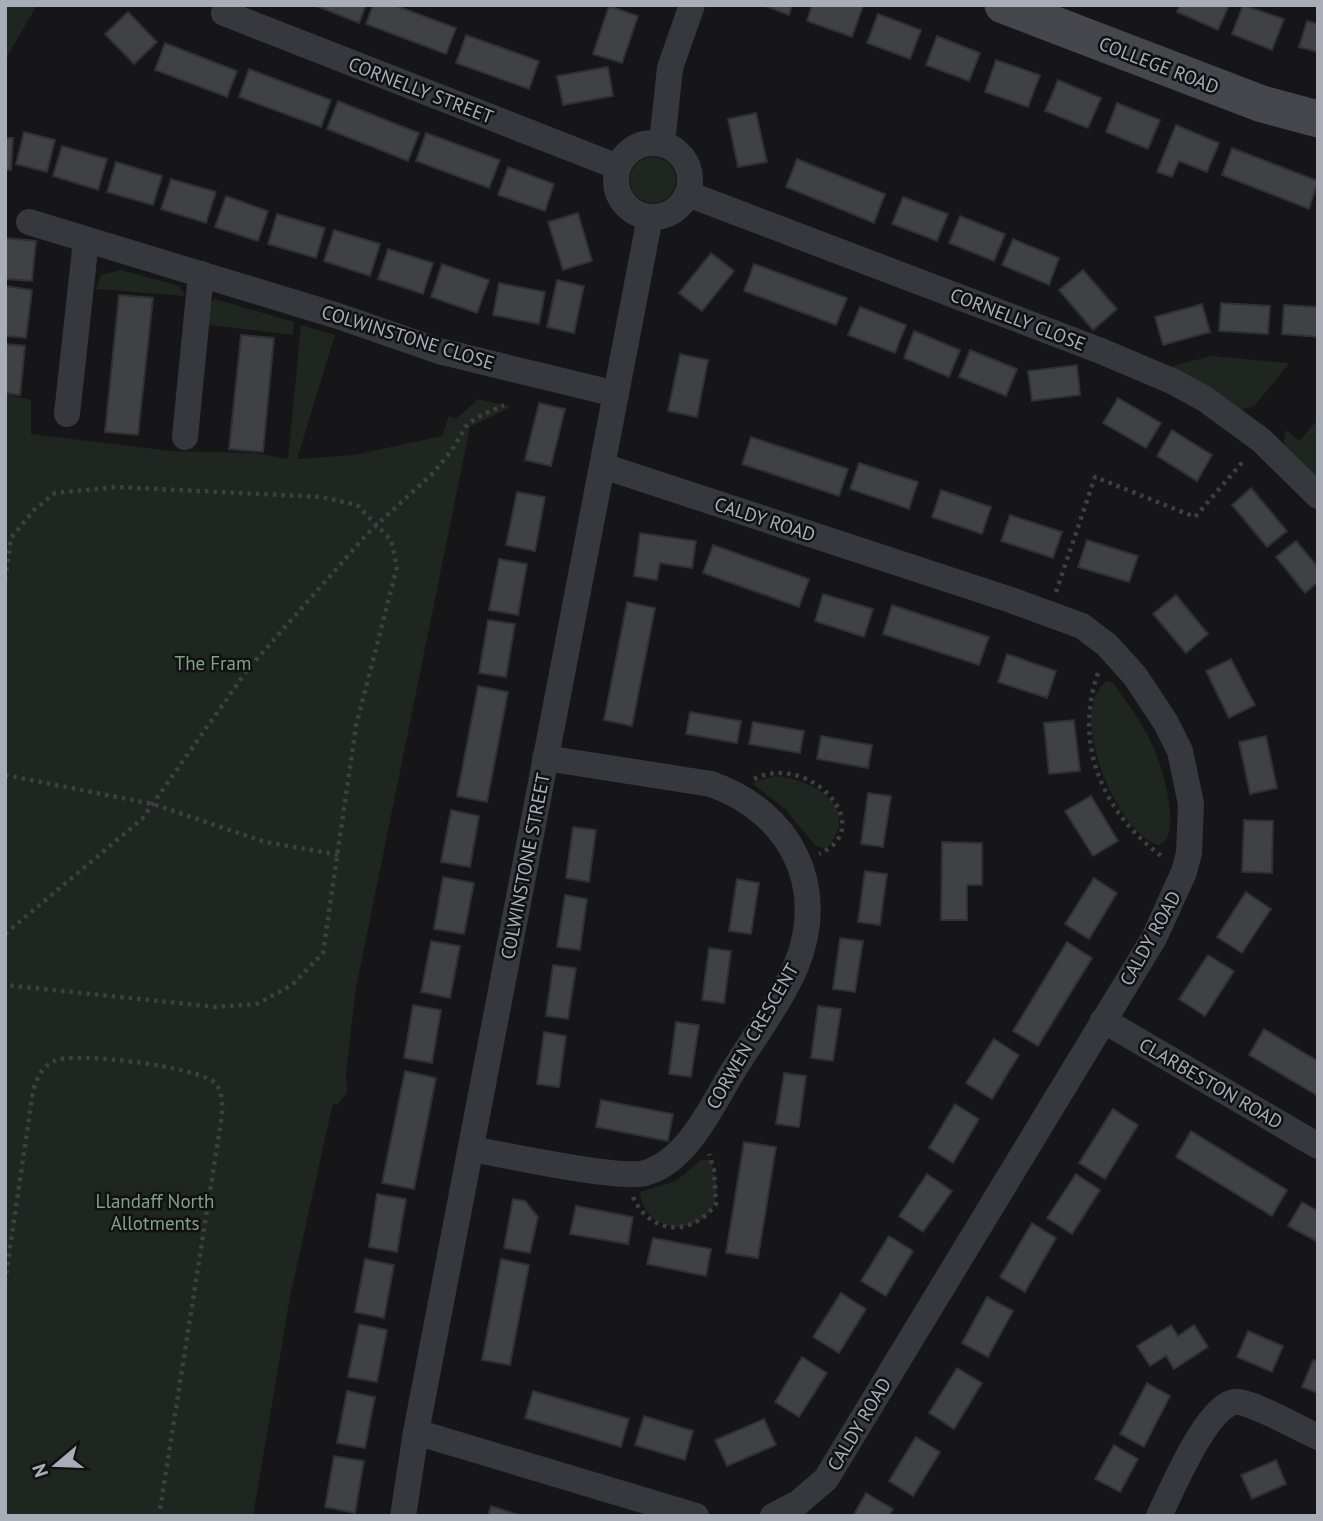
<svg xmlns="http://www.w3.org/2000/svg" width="1323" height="1521" font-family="'PT Sans',sans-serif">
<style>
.green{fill:#1e261f}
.building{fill:#404145;stroke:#303034;stroke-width:2}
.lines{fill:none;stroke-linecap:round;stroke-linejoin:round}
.path{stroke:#3d3f44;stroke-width:4.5;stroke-dasharray:3.5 5;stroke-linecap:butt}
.street{stroke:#37383d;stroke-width:26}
.secondary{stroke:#45474d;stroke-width:37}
.labels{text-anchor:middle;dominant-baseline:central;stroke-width:5;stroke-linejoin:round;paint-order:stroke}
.street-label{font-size:19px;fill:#a8adb8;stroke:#111113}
.park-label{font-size:19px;fill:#7fa381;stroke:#111113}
</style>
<rect width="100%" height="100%" fill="#161618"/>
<g class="green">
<path d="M5 5H37L5 60Z"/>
<circle cx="653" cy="180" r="23"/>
<path d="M121 270 179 286 185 296 96 289 101 275Z"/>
<path d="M215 299 294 322 293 335 209 325 211 302Z"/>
<path d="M301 325 335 335 297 459 354 455 442 436 449 416 456 419 478 399 511 407 470 427 356 988 346 1072 347 1093 337 1105 333 1103 290 1297 253 1516H5V394L31 400V434L171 451 255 453 288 459Z"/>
<path d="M1211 356 1286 363 1289 364 1254 406 1241 410 1169 371 1173 366Z"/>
<path d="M1318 419V485L1283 445 1286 430 1300 441Z"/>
<path d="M1107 681 1113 683C1145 726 1164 757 1170 812 1171 824 1171 841 1158 845 1116 832 1065 710 1107 681Z"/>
<path d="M776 776C814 780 863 807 826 849L815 845 785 809 753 784 755 781Z"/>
<path d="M701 1160H710C743 1237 644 1247 640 1192L676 1181Z"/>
</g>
<g class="building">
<path d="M314 5H366L359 23Z"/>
<path d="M373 5H394L456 28 446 54 366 24Z"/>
<path d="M763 5H792L789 15Z"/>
<path d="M812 5 863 6 852 37 807 21Z"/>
<path d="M1180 5H1229L1218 30 1177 12Z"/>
<path d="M1243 5 1284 19 1272 50 1232 34Z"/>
<path d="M609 6 638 16 622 63 593 54Z"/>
<path d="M128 12 157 42 134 64 105 34Z"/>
<path d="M878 14 921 30 910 59 867 43Z"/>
<path d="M1307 21 1318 24V52L1299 47Z"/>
<path d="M466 35 539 61 529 89 456 63Z"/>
<path d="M937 36 980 53 969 81 926 65Z"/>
<path d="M165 43 237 71 227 97 155 70Z"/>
<path d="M996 60 1040 75 1028 107 985 92Z"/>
<path d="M608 67 613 96 563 105 557 76Z"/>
<path d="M249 69 331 100 321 127 239 97Z"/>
<path d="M1058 80 1101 98 1088 128 1045 111Z"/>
<path d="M338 101 419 133 408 161 327 129Z"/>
<path d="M1117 103 1160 120 1148 149 1106 132Z"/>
<path d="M756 113 767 162 738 167 728 119Z"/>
<path d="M1176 125 1219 143 1207 172 1179 161 1172 177 1157 172Z"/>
<path d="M24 132 55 140 47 172 16 164Z"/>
<path d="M426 133 500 160 489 188 416 161Z"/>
<path d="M5 138H13L11 170H5Z"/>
<path d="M62 146 107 159 98 190 53 176Z"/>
<path d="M1232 148 1318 181 1309 209 1222 175Z"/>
<path d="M797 159 885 194 874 223 786 187Z"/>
<path d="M116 162 162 176 153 205 107 192Z"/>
<path d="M508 167 554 184 545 211 498 195Z"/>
<path d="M171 179 216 192 206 223 161 209Z"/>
<path d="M226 196 268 211 258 241 215 227Z"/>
<path d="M903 197 948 214 937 241 892 224Z"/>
<path d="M578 213 592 261 563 270 548 222Z"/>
<path d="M277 214 325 228 316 258 268 244Z"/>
<path d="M960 216 1005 234 994 261 949 243Z"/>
<path d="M334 230 380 244 370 276 324 261Z"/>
<path d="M5 238 36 241 32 281 5 279Z"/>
<path d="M1013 239 1059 258 1049 285 1002 265Z"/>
<path d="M388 249 433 263 423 294 378 279Z"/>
<path d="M711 253 734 271 702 311 679 293Z"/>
<path d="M442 264 489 280 477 313 431 297Z"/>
<path d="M754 264 847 298 836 325 744 291Z"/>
<path d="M1083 270 1117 309 1093 330 1059 290Z"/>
<path d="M557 280 584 286 574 333 547 327Z"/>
<path d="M499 283 545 292 539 324 493 315Z"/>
<path d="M5 286 32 290 26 338 5 336Z"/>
<path d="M119 295 153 298 138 435 105 432Z"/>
<path d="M1221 303 1270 306 1268 334 1219 331Z"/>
<path d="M1202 304 1210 332 1163 345 1155 317Z"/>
<path d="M1284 305 1318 307V337L1282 334Z"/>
<path d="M860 307 906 325 895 353 848 335Z"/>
<path d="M914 331 960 350 949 377 904 358Z"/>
<path d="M241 335 274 338 263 452 229 449Z"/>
<path d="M5 344 25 346 20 395 5 393Z"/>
<path d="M970 350 1017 369 1006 396 959 377Z"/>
<path d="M680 354 708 360 697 417 668 411Z"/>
<path d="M1077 365 1080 395 1032 401 1028 371Z"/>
<path d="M1118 398 1161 423 1146 448 1103 423Z"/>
<path d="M539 403 565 409 551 466 525 460Z"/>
<path d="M1172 430 1212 455 1197 481 1157 456Z"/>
<path d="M751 437 848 469 839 496 742 464Z"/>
<path d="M859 463 918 482 909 509 850 489Z"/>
<path d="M1251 488 1287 531 1267 547 1232 505Z"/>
<path d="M941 490 991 507 982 534 932 517Z"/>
<path d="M517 492 545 497 535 551 506 545Z"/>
<path d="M1010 515 1062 532 1053 558 1001 541Z"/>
<path d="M640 533 696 541 692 568 660 563 657 580 634 576Z"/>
<path d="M1087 540 1138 556 1129 582 1078 567Z"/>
<path d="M1296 541 1318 567V582L1305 593 1276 557Z"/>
<path d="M713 545 809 579 799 607 703 573Z"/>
<path d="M499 559 527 564 518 615 489 610Z"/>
<path d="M823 594 873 609 864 637 815 621Z"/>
<path d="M1176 595 1208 634 1186 653 1153 614Z"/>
<path d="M627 602 655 608 632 726 604 720Z"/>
<path d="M892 605 989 637 979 665 883 634Z"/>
<path d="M488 620 515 624 506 677 479 673Z"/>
<path d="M1007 654 1056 671 1047 698 998 682Z"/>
<path d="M1231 659 1255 705 1229 718 1206 671Z"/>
<path d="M478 686 508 692 487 802 457 796Z"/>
<path d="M690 712 741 721 737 743 686 734Z"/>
<path d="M1074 720 1080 771 1049 774 1044 723Z"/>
<path d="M753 722 804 731 800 753 749 744Z"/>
<path d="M821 736 872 745 868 768 817 759Z"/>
<path d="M1266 736 1277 788 1250 794 1239 742Z"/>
<path d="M868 793 891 796 883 847 861 844Z"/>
<path d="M1091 796 1118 841 1093 856 1065 811Z"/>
<path d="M451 810 479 816 470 867 441 862Z"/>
<path d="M1244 820 1273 821 1272 873 1242 872Z"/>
<path d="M573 827 596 830 589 882 566 878Z"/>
<path d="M942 842 982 843V885H967V920H941Z"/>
<path d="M865 871 887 874 880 925 858 922Z"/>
<path d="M443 877 474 883 464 934 434 929Z"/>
<path d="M1094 878 1117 893 1089 939 1065 924Z"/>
<path d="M737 879 759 883 751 934 729 931Z"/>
<path d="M1246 892 1271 909 1242 953 1217 937Z"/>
<path d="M565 895 587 899 580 950 557 947Z"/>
<path d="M840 938 863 941 855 992 833 989Z"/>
<path d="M431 941 460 946 450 998 421 992Z"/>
<path d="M1067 942 1092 958 1038 1046 1013 1031Z"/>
<path d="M709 948 731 951 724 1003 702 1000Z"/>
<path d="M1208 955 1234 971 1205 1016 1179 999Z"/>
<path d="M553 965 576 968 568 1019 546 1016Z"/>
<path d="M413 1005 441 1010 432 1063 404 1058Z"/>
<path d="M818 1006 841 1009 833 1061 811 1058Z"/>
<path d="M676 1022 699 1025 691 1077 669 1074Z"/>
<path d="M1264 1029 1318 1061V1096L1249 1055Z"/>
<path d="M544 1032 566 1036 559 1087 537 1084Z"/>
<path d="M994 1039 1019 1055 992 1099 966 1083Z"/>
<path d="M405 1071 436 1078 414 1189 382 1183Z"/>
<path d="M784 1073 806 1076 799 1127 776 1124Z"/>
<path d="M601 1100 673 1114 668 1141 596 1127Z"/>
<path d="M955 1104 979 1119 953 1163 929 1148Z"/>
<path d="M1113 1109 1138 1125 1105 1179 1079 1163Z"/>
<path d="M1191 1131 1287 1190 1272 1216 1176 1157Z"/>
<path d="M744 1142 776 1147 758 1258 726 1253Z"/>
<path d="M927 1174 952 1191 923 1232 899 1216Z"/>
<path d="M1076 1174 1100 1190 1072 1234 1047 1218Z"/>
<path d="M377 1194 406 1199 397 1252 369 1247Z"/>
<path d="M513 1199 525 1201 538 1217 530 1253 504 1248Z"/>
<path d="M1302 1202 1318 1211V1242L1288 1226Z"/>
<path d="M576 1206 633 1217 628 1244 570 1234Z"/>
<path d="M1032 1223 1056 1238 1025 1292 1000 1277Z"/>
<path d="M889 1236 913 1251 886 1296 861 1281Z"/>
<path d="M653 1238 711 1249 706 1276 647 1264Z"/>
<path d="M365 1259 394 1265 384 1318 355 1312Z"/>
<path d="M501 1259 529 1265 510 1365 482 1360Z"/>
<path d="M841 1293 866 1309 839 1353 813 1337Z"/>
<path d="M987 1297 1013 1311 988 1357 962 1343Z"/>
<path d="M359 1324 387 1330 377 1382 348 1377Z"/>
<path d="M1171 1325 1178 1336 1194 1325 1208 1347 1174 1369 1166 1356 1150 1366 1137 1346Z"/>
<path d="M1248 1331 1283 1346 1272 1372 1237 1357Z"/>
<path d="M802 1357 827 1373 799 1417 775 1402Z"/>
<path d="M1313 1360 1318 1362V1393L1302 1387Z"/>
<path d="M957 1368 982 1383 954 1429 929 1413Z"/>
<path d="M1147 1383 1170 1396 1144 1447 1120 1434Z"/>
<path d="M347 1391 375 1397 365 1448 337 1443Z"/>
<path d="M533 1391 629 1419 621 1447 525 1418Z"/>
<path d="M644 1416 693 1431 685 1460 635 1445Z"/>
<path d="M764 1419 776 1445 727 1466 715 1440Z"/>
<path d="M916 1437 940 1452 913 1496 889 1481Z"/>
<path d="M1114 1445 1138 1459 1120 1492 1095 1479Z"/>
<path d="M334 1456 364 1461 355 1513 325 1507Z"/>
<path d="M1276 1460 1286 1484 1252 1499 1241 1475Z"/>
<path d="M866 1493 893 1509 888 1516H853Z"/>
<path d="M491 1506 522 1516H488Z"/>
</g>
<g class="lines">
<g class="path">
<path d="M5 579 11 538 34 510 55 493 116 487 322 497 357 505 391 540 397 567 356 726 323 953 292 985 257 1004 216 1007 5 985"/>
<path d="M1056 592 1095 477 1195 517 1245 459"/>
<path d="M1098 673C1073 744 1103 814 1163 857"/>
<path d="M5 775 153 804 265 842 340 855"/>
<path d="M754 779C808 751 880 827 819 854"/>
<path d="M5 934 142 819 248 669 368 533 434 472 452 450 466 426 476 418 504 405"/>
<path d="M633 1197C650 1235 692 1237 716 1204L714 1170 709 1154"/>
<path d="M5 1282 33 1091C37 1079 41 1067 54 1061 73 1051 203 1067 216 1084 223 1093 222 1104 222 1115L159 1516"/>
</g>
<g class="street">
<path d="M224 13 618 167"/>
<circle cx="653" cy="180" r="37"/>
<path d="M662 143 670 68 692 5"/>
<path d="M688 194 1101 351 1174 382 1205 399 1261 440 1318 496"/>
<path d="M29 222 338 316 439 351 616 394"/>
<path d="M67 414 86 240"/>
<path d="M185 437 201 274"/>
<path d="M603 466 1011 600 1082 626 1107 645 1135 676 1166 723 1180 751 1191 804 1189 853 1184 872 1154 938 826 1479 798 1503 773 1516"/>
<path d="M1103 1020 1318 1146"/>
<path d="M472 1149C506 1155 618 1180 645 1173 688 1161 712 1105 733 1071 754 1037 780 1003 796 966 829 886 790 812 711 784L545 758"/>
<path d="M416 1432 696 1516"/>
<path d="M403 1516 416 1432 650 217"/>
<path d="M1159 1516C1171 1492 1210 1397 1239 1402 1258 1405 1298 1428 1318 1437"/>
</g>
<path class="secondary" d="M1003 5 1262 104 1318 119"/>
</g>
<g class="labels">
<g class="street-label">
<text transform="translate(1159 65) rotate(21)">COLLEGE ROAD</text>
<text transform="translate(421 90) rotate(21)">CORNELLY STREET</text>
<text transform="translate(1018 319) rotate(21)">CORNELLY CLOSE</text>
<text transform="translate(408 337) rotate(17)">COLWINSTONE CLOSE</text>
<text transform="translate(765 519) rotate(18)">CALDY ROAD</text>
<text transform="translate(525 866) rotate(-79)">COLWINSTONE STREET</text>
<text transform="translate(1150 938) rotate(-61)">CALDY ROAD</text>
<text transform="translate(752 1036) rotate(-60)">CORWEN CRESCENT</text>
<text transform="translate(1211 1083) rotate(30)">CLARBESTON ROAD</text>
<text transform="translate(859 1424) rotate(-59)">CALDY ROAD</text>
</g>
<g class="park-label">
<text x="213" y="663">The Fram</text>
<text x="155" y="1201">Llandaff North<tspan x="155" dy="22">Allotments</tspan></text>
</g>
</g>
<rect width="1323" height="1521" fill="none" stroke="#a8adb8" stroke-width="14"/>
<g transform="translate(56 1465) rotate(251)" stroke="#111113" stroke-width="5" paint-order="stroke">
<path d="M0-5L12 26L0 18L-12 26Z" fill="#a8adb8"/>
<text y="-10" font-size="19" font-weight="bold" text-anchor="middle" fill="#a8adb8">N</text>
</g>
</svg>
